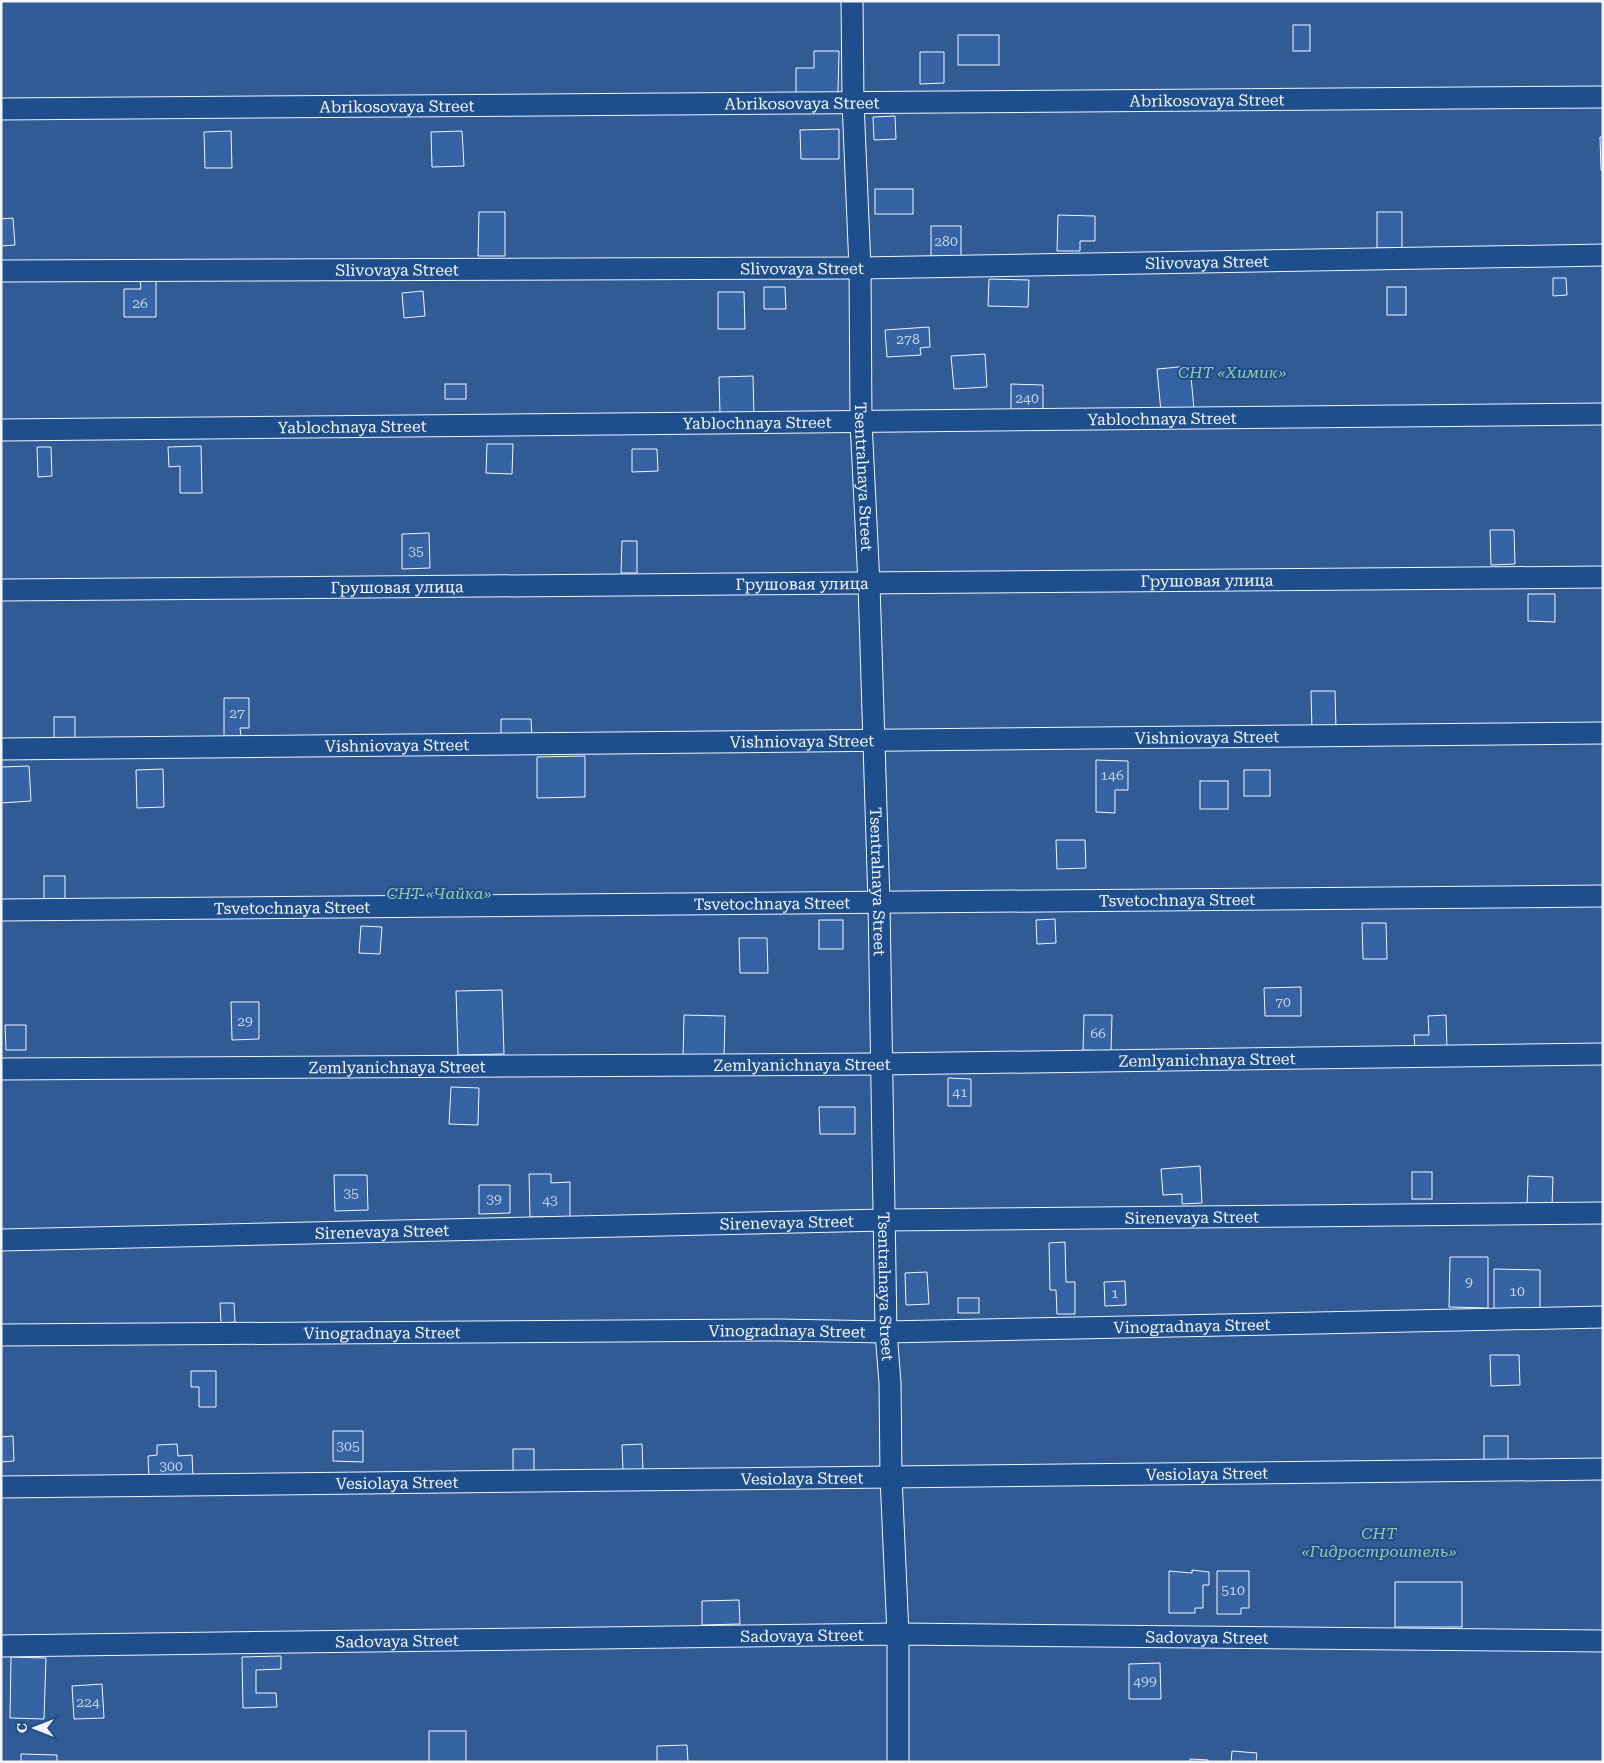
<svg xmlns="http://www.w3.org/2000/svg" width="1604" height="1763" font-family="'Roboto Serif',serif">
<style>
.built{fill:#305b95;stroke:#a8bbd7}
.building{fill:#3563a3;stroke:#f2f6ff}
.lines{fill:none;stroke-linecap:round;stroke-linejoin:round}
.minor-casing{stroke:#f2f6ff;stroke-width:23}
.minor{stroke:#1f4e8c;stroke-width:21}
.labels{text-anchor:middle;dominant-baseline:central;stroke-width:4;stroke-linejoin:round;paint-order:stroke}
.number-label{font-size:14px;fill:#c3d1e8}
.street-label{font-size:16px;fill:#f2f6ff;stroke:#1f4e8c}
.park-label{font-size:16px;font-style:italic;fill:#97c8a6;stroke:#1f4e8c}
</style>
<rect width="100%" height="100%" fill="#1f4e8c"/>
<rect class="built" x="1" y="1" width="1602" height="1761"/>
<g class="building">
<rect x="1293" y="25" width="17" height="26"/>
<rect x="958" y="35" width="41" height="30"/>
<path d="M814 51H839L838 93H796V68H814Z"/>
<path d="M920 52H944V83L920 84Z"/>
<path d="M895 116 896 139 874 140 873 117Z"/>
<path d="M839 129V159H801L800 130Z"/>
<path d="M231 131 232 168H205L204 132Z"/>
<path d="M462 131 464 166 432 167 431 132Z"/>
<path d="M1600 137H1603V170H1601Z"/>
<rect x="875" y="189" width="38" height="25"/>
<path d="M479 212H505V256H478Z"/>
<rect x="1377" y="212" width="25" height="36"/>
<path d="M1058 215 1095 216V241H1080V251H1057Z"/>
<path d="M13 218 15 245 1 246V219Z"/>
<rect x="931" y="226" width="30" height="31"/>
<path d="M1553 278H1566L1567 295 1553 296Z"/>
<path d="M989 279 1029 280 1028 307 988 306Z"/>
<path d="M140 280H156V317H124V289H141Z"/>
<path d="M764 287H785L786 309H764Z"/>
<rect x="1387" y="287" width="19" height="28"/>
<path d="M423 291 425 316 404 318 402 293Z"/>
<path d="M718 292H744L745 329H718Z"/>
<path d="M929 327 930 347 920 348 921 355 887 357 885 330Z"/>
<path d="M985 354 987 387 954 389 951 356Z"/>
<path d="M1190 366 1194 409 1161 412 1157 369Z"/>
<path d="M753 376 754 418 720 413 719 377Z"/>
<rect x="445" y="384" width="21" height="15"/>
<path d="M1011 384 1043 385V411H1011Z"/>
<path d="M487 444H513L512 474 486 473Z"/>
<path d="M201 446 202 493H180V466L169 467 168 447Z"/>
<path d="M37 447H51L52 476 38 477Z"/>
<path d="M632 449H657L658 471 632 472Z"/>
<path d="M1490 530H1514L1515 564 1491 565Z"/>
<path d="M429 533 430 568 402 569V534Z"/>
<path d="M622 541H637V573H621Z"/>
<path d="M1528 594H1555V622L1528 621Z"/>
<path d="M1311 691H1335L1336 730 1312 731Z"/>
<path d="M224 698H249V728H240L241 736H224Z"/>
<rect x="54" y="717" width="21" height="25"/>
<path d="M501 719H531L532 739H501Z"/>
<path d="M585 756V797L537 798V757Z"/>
<path d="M1096 760 1128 761V790H1115V813L1096 812Z"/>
<path d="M29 766 31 801 1 803V767Z"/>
<path d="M163 769 164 807 137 808 136 770Z"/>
<rect x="1244" y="770" width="26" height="26"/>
<rect x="1200" y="781" width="28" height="28"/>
<path d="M1056 840H1085L1086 868 1057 869Z"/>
<rect x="44" y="876" width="21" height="25"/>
<path d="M1055 919 1056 943 1037 944 1036 920Z"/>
<rect x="819" y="920" width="24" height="29"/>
<path d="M1362 923H1386L1387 959H1363Z"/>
<path d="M361 926 382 927 380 954 359 953Z"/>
<path d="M739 938H767L768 973H740Z"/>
<path d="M1301 987V1016H1265L1264 988Z"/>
<path d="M502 990 504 1054 458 1055 456 991Z"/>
<path d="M231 1002H259V1039L232 1040Z"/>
<path d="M684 1015 725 1016 724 1058H683Z"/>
<path d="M1084 1015H1112L1111 1051 1083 1050Z"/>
<path d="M1446 1015 1447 1049 1415 1050 1414 1035H1429L1428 1016Z"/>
<path d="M5 1025H26V1050H6Z"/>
<path d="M948 1078 971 1079V1106H948Z"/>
<path d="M451 1087 479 1088 478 1125 449 1124Z"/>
<path d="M819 1107H855V1134H820Z"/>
<path d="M1200 1166 1202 1203 1182 1204V1194L1163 1195 1161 1169Z"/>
<rect x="1412" y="1172" width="20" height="27"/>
<path d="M529 1174H551V1183L570 1182V1217H530Z"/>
<path d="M334 1175H367L368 1210 335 1211Z"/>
<path d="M1528 1176 1553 1177 1552 1207 1527 1206Z"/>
<path d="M479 1185H510V1213L479 1214Z"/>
<path d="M1065 1242 1066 1282H1075V1314H1057L1056 1290H1050L1049 1243Z"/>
<path d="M1450 1257H1488V1308L1449 1307Z"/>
<path d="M1494 1269 1540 1270V1312H1494Z"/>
<path d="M927 1272 929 1304 906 1305 905 1273Z"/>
<path d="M1125 1281 1126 1305 1105 1306 1104 1282Z"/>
<rect x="958" y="1298" width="21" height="15"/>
<path d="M220 1303H234L235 1322 221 1323Z"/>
<path d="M1490 1355H1519L1520 1385 1491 1386Z"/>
<path d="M191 1371H216V1407H199V1387H191Z"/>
<path d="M333 1431H363V1462L333 1461Z"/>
<path d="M13 1436 14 1461 1 1462V1437Z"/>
<rect x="1484" y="1436" width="24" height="26"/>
<path d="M177 1444 178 1456 192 1455 193 1476 149 1478 148 1456 157 1455V1445Z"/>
<path d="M642 1444 643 1471 623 1472 622 1445Z"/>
<rect x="513" y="1449" width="21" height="23"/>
<path d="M1192 1570 1209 1572V1585H1203V1608H1195V1613H1169V1571L1192 1573Z"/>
<path d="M1217 1571H1249V1608H1241V1614H1217Z"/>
<rect x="1395" y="1582" width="67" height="45"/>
<path d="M739 1600 740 1624 702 1625V1601Z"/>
<path d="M281 1656V1669L256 1670V1693H276L277 1707 243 1708 242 1657Z"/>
<path d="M11 1657 46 1658 44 1719 10 1718Z"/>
<path d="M1160 1663 1161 1699H1129V1664Z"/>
<path d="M102 1684 104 1718 74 1719 72 1686Z"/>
<rect x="429" y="1731" width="37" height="31"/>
<path d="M687 1745 688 1762H657V1746Z"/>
<path d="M1232 1751 1257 1753 1256 1762H1231Z"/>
<path d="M21 1754 57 1755V1762H21Z"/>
<path d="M1190 1759 1208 1760V1762H1190Z"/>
</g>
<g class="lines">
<defs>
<g id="minor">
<path id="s1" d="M852 1 853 102 860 268 861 422 869 584 879 903 886 1332 890 1383 891 1477 898 1634V1762"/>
<path id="s2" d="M1 109 1603 97"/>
<path id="s3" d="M1 271 860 268 1603 255"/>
<path id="s4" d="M1 430 1603 414"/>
<path id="s5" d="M1 590 1603 577"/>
<path id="s6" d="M1 749 1603 733"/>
<path id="s7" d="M1 910 1603 896"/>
<path id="s8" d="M1 1069 881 1064 1603 1054"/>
<path id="s9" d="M1 1240 885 1220 1603 1213"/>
<path id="s10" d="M1 1335 780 1330 886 1332 1603 1317"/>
<path id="s11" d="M1 1487 1603 1469"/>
<path id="s12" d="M1 1646 898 1634 1603 1641"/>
</g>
</defs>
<use href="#minor" class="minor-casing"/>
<use href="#minor" class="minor"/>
</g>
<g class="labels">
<g class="number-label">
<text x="946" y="241">280</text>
<text x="140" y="303">26</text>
<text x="908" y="339">278</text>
<text x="1027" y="398">240</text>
<text x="416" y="551">35</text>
<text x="237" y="713">27</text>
<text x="1112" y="775">146</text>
<text x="1283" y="1002">70</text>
<text x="245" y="1021">29</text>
<text x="1098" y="1033">66</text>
<text x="960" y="1092">41</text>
<text x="351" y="1193">35</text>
<text x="494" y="1199">39</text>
<text x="550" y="1200">43</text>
<text x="1469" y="1282">9</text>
<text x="1517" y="1291">10</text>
<text x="1115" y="1293">1</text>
<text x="348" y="1446">305</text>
<text x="171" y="1466">300</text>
<text x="1233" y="1590">510</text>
<text x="1145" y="1681">499</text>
<text x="88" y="1702">224</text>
</g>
<g class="street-label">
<text stroke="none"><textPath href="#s2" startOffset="1206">Abrikosovaya Street</textPath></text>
<text stroke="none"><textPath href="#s2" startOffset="801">Abrikosovaya Street</textPath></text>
<text stroke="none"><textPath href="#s2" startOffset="396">Abrikosovaya Street</textPath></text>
<text stroke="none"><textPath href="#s3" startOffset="1206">Slivovaya Street</textPath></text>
<text stroke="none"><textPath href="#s3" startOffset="801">Slivovaya Street</textPath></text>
<text stroke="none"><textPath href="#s3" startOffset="396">Slivovaya Street</textPath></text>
<text stroke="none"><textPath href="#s4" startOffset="1161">Yablochnaya Street</textPath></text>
<text stroke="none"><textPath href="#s4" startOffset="756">Yablochnaya Street</textPath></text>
<text stroke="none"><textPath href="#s4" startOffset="351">Yablochnaya Street</textPath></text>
<text stroke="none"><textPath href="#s1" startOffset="476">Tsentralnaya Street</textPath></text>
<text stroke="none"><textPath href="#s5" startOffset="1206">Грушовая улица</textPath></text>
<text stroke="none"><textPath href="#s5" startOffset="801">Грушовая улица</textPath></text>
<text stroke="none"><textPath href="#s5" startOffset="396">Грушовая улица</textPath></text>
<text stroke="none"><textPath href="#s6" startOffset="1206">Vishniovaya Street</textPath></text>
<text stroke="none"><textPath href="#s6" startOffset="801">Vishniovaya Street</textPath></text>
<text stroke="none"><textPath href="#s6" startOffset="396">Vishniovaya Street</textPath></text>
<text stroke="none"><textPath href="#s1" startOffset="881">Tsentralnaya Street</textPath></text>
<text stroke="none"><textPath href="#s7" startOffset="1176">Tsvetochnaya Street</textPath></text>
<text stroke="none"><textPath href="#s7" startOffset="771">Tsvetochnaya Street</textPath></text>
<text stroke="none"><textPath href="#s7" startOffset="291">Tsvetochnaya Street</textPath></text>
<text stroke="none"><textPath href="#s8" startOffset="1206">Zemlyanichnaya Street</textPath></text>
<text stroke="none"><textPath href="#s8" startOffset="801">Zemlyanichnaya Street</textPath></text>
<text stroke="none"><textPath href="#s8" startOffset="396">Zemlyanichnaya Street</textPath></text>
<text stroke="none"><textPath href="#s9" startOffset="1191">Sirenevaya Street</textPath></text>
<text stroke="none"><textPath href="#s9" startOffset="786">Sirenevaya Street</textPath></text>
<text stroke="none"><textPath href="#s9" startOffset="381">Sirenevaya Street</textPath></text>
<text stroke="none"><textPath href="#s1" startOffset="1286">Tsentralnaya Street</textPath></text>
<text stroke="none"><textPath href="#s10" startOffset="1191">Vinogradnaya Street</textPath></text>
<text stroke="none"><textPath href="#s10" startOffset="786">Vinogradnaya Street</textPath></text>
<text stroke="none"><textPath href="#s10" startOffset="381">Vinogradnaya Street</textPath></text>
<text stroke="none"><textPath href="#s11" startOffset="1206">Vesiolaya Street</textPath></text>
<text stroke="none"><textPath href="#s11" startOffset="801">Vesiolaya Street</textPath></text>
<text stroke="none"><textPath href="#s11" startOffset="396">Vesiolaya Street</textPath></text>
<text stroke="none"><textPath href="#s12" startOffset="801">Sadovaya Street</textPath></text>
<text stroke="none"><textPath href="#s12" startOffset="1206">Sadovaya Street</textPath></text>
<text stroke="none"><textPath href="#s12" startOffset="396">Sadovaya Street</textPath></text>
</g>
<g class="park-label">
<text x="1232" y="372">СНТ «Химик»</text>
<text x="439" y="893">СНТ «Чайка»</text>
<text x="1379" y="1533">СНТ<tspan x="1379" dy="18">«Гидростроитель»</tspan></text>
</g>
</g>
<rect width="1604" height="1763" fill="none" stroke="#f2f6ff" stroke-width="5"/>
<g transform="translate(35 1728) rotate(270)" stroke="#1f4e8c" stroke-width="4" paint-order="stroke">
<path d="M0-4L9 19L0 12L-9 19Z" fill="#f2f6ff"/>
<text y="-8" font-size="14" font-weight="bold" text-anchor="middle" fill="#f2f6ff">С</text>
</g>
</svg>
